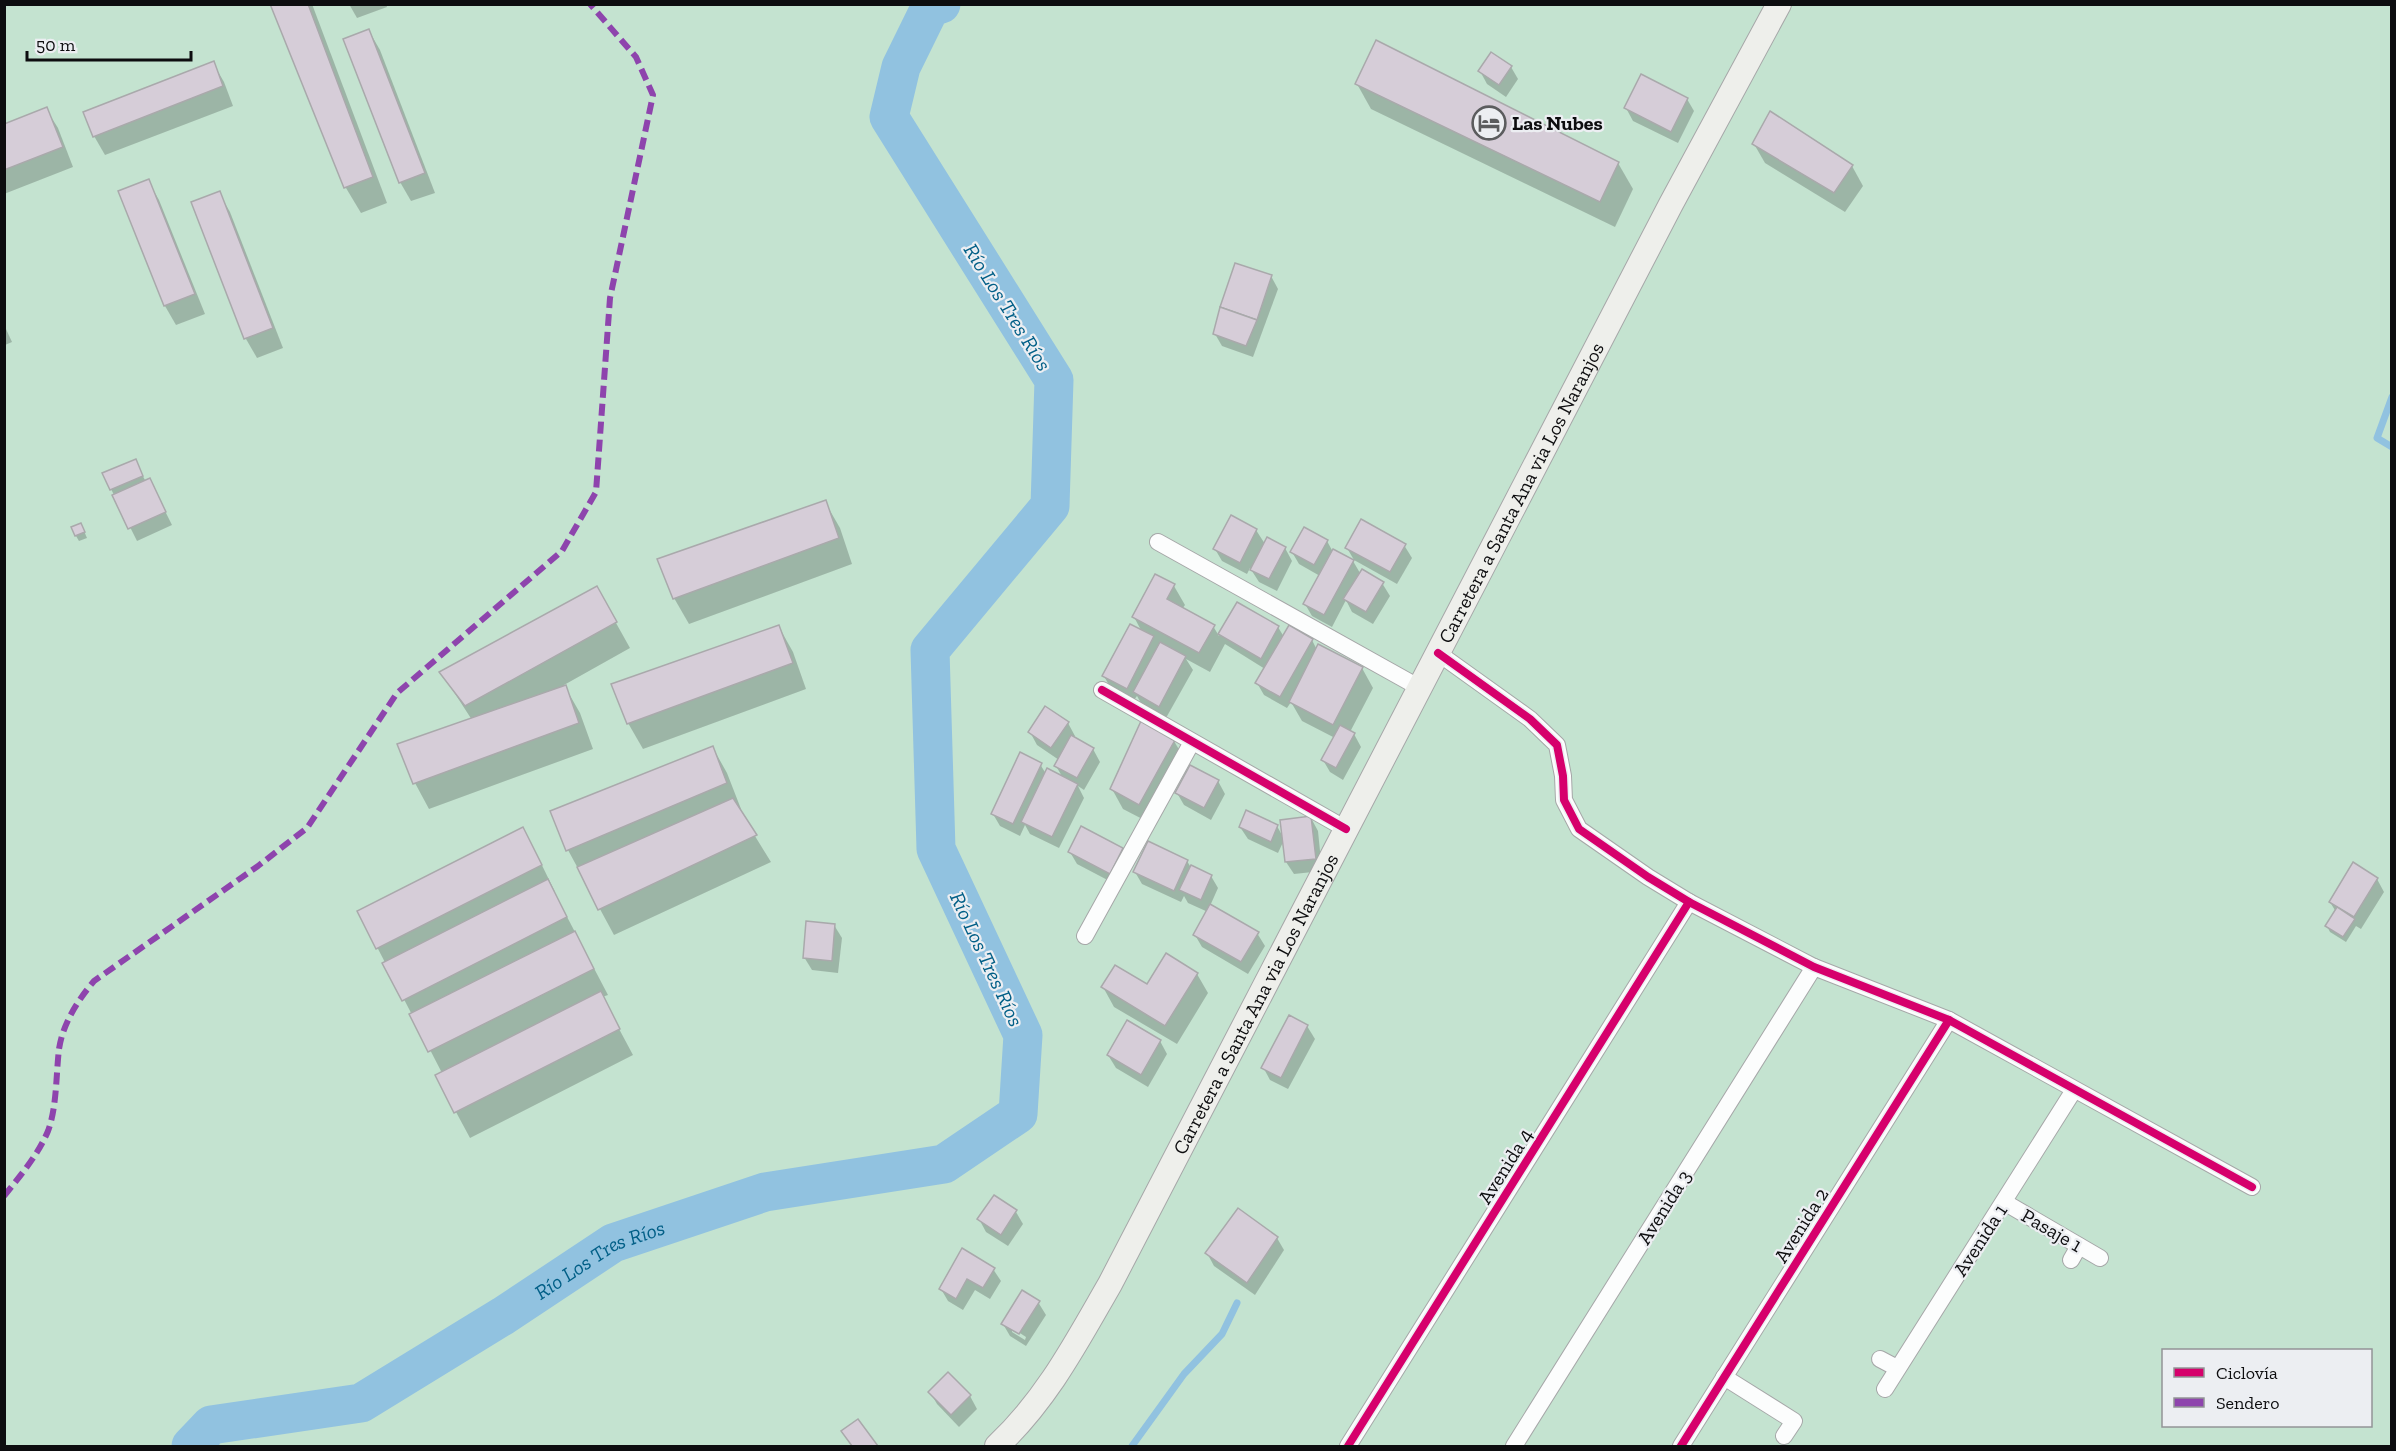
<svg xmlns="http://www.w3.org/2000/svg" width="2396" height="1451" font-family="'Zilla Slab',serif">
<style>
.green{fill:#c4e3d0;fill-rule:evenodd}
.shadow{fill:#0003;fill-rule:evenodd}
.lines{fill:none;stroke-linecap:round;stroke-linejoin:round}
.stream{stroke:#91c2e0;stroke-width:7}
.river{stroke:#91c2e0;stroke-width:39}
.building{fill:#d6cdd8;stroke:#a9a9ab;stroke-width:1.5}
.street-casing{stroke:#a6a7a8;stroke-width:18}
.secondary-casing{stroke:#a6a7a8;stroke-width:26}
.street{stroke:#fcfdfd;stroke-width:16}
.secondary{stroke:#eeefeb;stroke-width:24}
.quiet{stroke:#8e44ad;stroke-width:6;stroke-dasharray:12 6;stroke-linecap:butt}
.cycleway-casing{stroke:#eceef2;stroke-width:11}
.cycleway{stroke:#d6006c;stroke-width:8}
.labels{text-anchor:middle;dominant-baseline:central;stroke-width:4.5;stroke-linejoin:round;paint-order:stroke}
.poi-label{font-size:20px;font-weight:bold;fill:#0d0d0f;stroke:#eceef2;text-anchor:start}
.street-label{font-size:20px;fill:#0d0d0f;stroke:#eceef2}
.water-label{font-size:21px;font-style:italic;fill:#025f87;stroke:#eceef2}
</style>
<rect width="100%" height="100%" fill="#edeff1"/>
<path class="green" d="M5 5H2391V1446H5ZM2164 1350H2370V1426H2164Z"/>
<g class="shadow">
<path d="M271 4H312L387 203 361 213 346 188Z"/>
<path d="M349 4H386L387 7 357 18Z"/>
<path d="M369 31 380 50 435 193 411 201 400 182Z"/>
<path d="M213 63 224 82 233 106 105 155 94 136Z"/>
<path d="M1511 67 1518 79 1506 97 1487 84 1480 71Z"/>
<path d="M1357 84 1618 163 1633 189 1615 227 1371 109Z"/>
<path d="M1687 99 1694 111 1678 143 1633 121 1626 108Z"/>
<path d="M46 109 58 128 73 167 4 194V125Z"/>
<path d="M1771 114 1852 166 1863 186 1845 212 1765 163 1754 144Z"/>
<path d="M148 181 159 200 205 314 176 325 165 306 120 192Z"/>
<path d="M219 193 230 212 283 348 257 358 246 339 193 203Z"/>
<path d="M1271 276 1278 289 1253 357 1222 346 1215 334Z"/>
<path d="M6 329 12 342 5 345 4 330Z"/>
<path d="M135 461 146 482 156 493 172 525 137 541 111 489Z"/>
<path d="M825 502 840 528 852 564 689 624 674 598Z"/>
<path d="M1256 530 1265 544 1285 548 1292 561 1277 591 1259 582 1250 568 1247 574 1222 561 1215 549Z"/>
<path d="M84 531 87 538 79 541 76 536Z"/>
<path d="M1327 541 1333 552 1353 561 1360 573 1382 583 1390 596 1373 624 1352 612 1346 600 1332 627 1312 616 1305 604 1320 576 1299 564 1292 552Z"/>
<path d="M1404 545 1412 558 1397 584 1354 560 1347 548Z"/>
<path d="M1174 586 1185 605 1182 609 1213 626 1219 636 1237 604 1278 627 1284 637 1312 640 1317 650 1362 668 1373 688 1350 732 1354 734 1361 747 1343 780 1330 772 1323 760 1335 738 1302 721 1291 702 1287 708 1264 695 1257 683 1265 669 1225 644 1210 672 1186 659 1193 670 1166 718 1142 705 1137 696 1134 700 1111 689 1104 676 1142 632 1134 617Z"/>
<path d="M611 614 630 648 564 685 580 713 593 749 429 809 415 783 472 720 441 672Z"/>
<path d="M779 627 793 652 806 689 643 749 628 723Z"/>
<path d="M1068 723 1075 736 1073 738 1093 749 1100 762 1084 790 1078 786 1084 798 1059 848 1030 834 1025 825 1020 836 1000 826 993 814 1040 764 1046 774 1063 778 1056 766 1059 760 1037 745 1030 732Z"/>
<path d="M1174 741 1185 760 1150 823 1123 809 1112 789Z"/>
<path d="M713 748 727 773 741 809 739 810 771 862 614 935 568 850Z"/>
<path d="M1218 781 1225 794 1211 820 1184 805 1177 793Z"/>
<path d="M1311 818 1318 831 1322 871 1294 874 1286 862 1284 840 1278 853 1248 839 1240 827 1277 826 1283 837Z"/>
<path d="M1082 828 1122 850 1130 862 1117 885 1077 864 1070 852Z"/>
<path d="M537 855 555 892H554L608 995 602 997 633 1055 470 1138 456 1112 442 1073 359 912Z"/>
<path d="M1187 861 1190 866 1211 876 1218 888 1210 906 1257 933 1265 946 1248 974 1202 947 1195 935 1208 912 1188 903 1184 896 1181 902 1142 884 1135 872Z"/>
<path d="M2377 879 2384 892 2361 929 2356 926 2346 942 2330 932 2327 926 2336 912 2330 902Z"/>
<path d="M834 925 842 938 838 973 812 970 804 957Z"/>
<path d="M1197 974 1208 993 1177 1044 1114 1007 1103 987 1148 986Z"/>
<path d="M1307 1026 1315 1039 1288 1089 1270 1080 1263 1067Z"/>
<path d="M1160 1041 1167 1054 1148 1087 1116 1068 1108 1055Z"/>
<path d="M1016 1212 1023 1224 1008 1246 986 1232 979 1219Z"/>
<path d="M1277 1238 1284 1250 1255 1295 1214 1266 1207 1253Z"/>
<path d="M993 1269 1001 1281 990 1299 975 1290 963 1310 948 1301 941 1289Z"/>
<path d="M1038 1302 1046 1315 1026 1346 1010 1336 1003 1324ZM1012 1328 1026 1337 1025 1340 1012 1332Z"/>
<path d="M948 1374 970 1396 977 1409 959 1427 937 1404 930 1392Z"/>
</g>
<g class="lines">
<g class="stream">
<path d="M2392 397 2377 438 2392 447"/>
<path d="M1132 1446 1184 1374 1222 1334 1237 1303"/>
</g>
<path class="river" id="s1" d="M191 1446 211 1425 361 1403 503 1316 613 1243 765 1192 944 1164 1018 1114 1023 1035 936 849 930 650 1050 506 1054 380 889 117 901 67 930 8 941 4"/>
</g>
<g class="building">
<path d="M270 4H308L373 177 344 188Z"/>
<path d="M369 29 425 173 399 183 343 39Z"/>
<path d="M1376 40 1619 162 1600 202 1355 84Z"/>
<path d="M1491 52 1512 66 1499 85 1478 71Z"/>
<path d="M214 61 223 86 93 137 83 112Z"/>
<path d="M1641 74 1688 98 1671 132 1624 108Z"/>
<path d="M47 107 63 147 4 170V124Z"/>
<path d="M1770 111 1853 165 1834 193 1752 144Z"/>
<path d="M149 179 195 294 164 306 118 191Z"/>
<path d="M220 191 273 328 244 339 191 202Z"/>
<path d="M1235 263 1272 275 1257 320 1220 307Z"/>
<path d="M1220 307 1257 320 1246 346 1213 334Z"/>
<path d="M136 459 143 476 110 490 102 473Z"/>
<path d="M150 478 166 512 128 529 112 495Z"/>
<path d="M826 500 839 538 673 599 657 559Z"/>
<path d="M1231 515 1257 529 1240 563 1213 549Z"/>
<path d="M1361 519 1406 544 1390 572 1345 548Z"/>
<path d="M81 523 85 532 75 536 71 527Z"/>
<path d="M1304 527 1328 540 1314 565 1290 552Z"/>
<path d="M1267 537 1286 547 1269 579 1250 570Z"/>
<path d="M1333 549 1354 560 1324 615 1303 604Z"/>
<path d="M1362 569 1384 582 1366 612 1343 599Z"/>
<path d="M1155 574 1175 584 1167 599 1215 625 1199 653 1132 617Z"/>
<path d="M597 586 617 622 465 706 439 672Z"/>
<path d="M1237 602 1279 626 1261 659 1218 634Z"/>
<path d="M1130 624 1154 636 1127 689 1102 676Z"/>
<path d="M779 625 793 663 627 724 611 684Z"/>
<path d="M1289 625 1313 639 1280 697 1255 683Z"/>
<path d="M1160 642 1186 656 1159 707 1133 692Z"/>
<path d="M1318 644 1363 667 1333 725 1289 702Z"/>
<path d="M566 685 579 723 413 784 397 744Z"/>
<path d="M1045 706 1069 722 1051 748 1028 732Z"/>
<path d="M1141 721 1175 740 1139 805 1110 789Z"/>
<path d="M1340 725 1355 733 1336 768 1321 760Z"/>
<path d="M1071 735 1094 748 1077 778 1054 766Z"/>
<path d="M713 746 727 783 566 851 550 811Z"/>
<path d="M1020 752 1042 763 1013 824 991 814Z"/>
<path d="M1190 765 1219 780 1204 808 1175 793Z"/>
<path d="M1047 768 1078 784 1052 837 1021 822Z"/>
<path d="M733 798 757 835 598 910 577 867Z"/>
<path d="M1246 810 1278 825 1271 842 1239 827Z"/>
<path d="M1311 816 1316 859 1285 862 1280 820Z"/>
<path d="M1081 826 1123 848 1110 874 1068 852Z"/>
<path d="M523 827 542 865 376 949 357 911Z"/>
<path d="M1148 841 1188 860 1174 891 1133 872Z"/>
<path d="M2353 862 2378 878 2354 917 2329 902Z"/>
<path d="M1191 865 1212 875 1201 900 1179 890Z"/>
<path d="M548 879 567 917 402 1001 382 963Z"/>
<path d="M1210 904 1259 932 1241 962 1193 935Z"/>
<path d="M2337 907 2355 919 2343 937 2325 926Z"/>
<path d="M806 921 835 924 832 961 803 958Z"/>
<path d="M575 931 594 969 428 1052 409 1014Z"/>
<path d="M1166 953 1198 973 1165 1026 1101 987 1115 965 1147 984Z"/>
<path d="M601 991 620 1029 454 1113 435 1075Z"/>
<path d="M1289 1015 1308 1025 1281 1078 1261 1068Z"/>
<path d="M1127 1020 1161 1040 1141 1075 1107 1055Z"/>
<path d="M994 1195 1017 1210 1001 1235 977 1219Z"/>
<path d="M1238 1208 1278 1237 1247 1283 1205 1253Z"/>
<path d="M962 1248 995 1268 983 1288 967 1279 956 1299 939 1289Z"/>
<path d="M1022 1290 1040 1301 1019 1334 1001 1324Z"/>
<path d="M948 1372 971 1395 951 1415 928 1392Z"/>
<path d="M858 1419 878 1446H852L841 1431Z"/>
</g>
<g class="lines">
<defs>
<g id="street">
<path d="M1158 542 1420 688"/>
<path d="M1438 653 1530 719 1557 745 1563 776 1564 800 1579 829 1648 877 1689 902 1814 967 1949 1020 2252 1187"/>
<path d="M1102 690 1346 829"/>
<path d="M1085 936 1192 742"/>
<path d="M2004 1202 2100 1258"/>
<path d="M2071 1260 2079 1246"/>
<path d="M1880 1359 1897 1368"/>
<path d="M1724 1377 1794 1421 1784 1436"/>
<path d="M1885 1389 2074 1090"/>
<path d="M1348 1446 1689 902"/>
<path d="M1514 1446 1814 967"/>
<path d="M1681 1446 1949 1020"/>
</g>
<g id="secondary">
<path id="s2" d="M997 1446C1047 1399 1076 1343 1110 1284L1671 204 1779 4"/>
</g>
</defs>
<use href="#street" class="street-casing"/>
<use href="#secondary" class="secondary-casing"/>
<use href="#street" class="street"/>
<use href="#secondary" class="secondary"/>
<path class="quiet" d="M4 1196C20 1176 38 1155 48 1131 57 1107 56 1074 59 1049 63 1023 78 1000 94 981L258 866 307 828 397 693 562 551 596 492 610 298 653 95 636 57 590 4"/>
<defs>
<g id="cycleway">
<path d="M1438 653 1530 719 1557 745 1563 776 1564 800 1579 829 1648 877 1689 902 1814 967 1949 1020 2252 1187"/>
<path d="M1102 690 1346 829"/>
<path d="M1348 1446 1689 902"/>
<path d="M1681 1446 1949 1020"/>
</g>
</defs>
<use href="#cycleway" class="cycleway-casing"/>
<use href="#cycleway" class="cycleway"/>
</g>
<defs>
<symbol id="hotel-ring" viewBox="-11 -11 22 22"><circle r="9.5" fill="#eceef2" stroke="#5b5c5e" stroke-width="1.5"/><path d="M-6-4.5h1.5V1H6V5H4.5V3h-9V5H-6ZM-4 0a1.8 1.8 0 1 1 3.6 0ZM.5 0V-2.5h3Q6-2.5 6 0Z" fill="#5b5c5e"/></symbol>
</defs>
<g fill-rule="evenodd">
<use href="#hotel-ring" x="1470" y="104" width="38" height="38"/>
</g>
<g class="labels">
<g class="poi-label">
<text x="1512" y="123">Las Nubes</text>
</g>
<g class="street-label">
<text stroke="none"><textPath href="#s2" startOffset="1090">Carretera a Santa Ana via Los Naranjos</textPath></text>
<text stroke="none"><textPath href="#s2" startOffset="514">Carretera a Santa Ana via Los Naranjos</textPath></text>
<text transform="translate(1505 1166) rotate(-58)">Avenida 4</text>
<text transform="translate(1664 1207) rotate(-58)">Avenida 3</text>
<text transform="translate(1801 1225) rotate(-58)">Avenida 2</text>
<text transform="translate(2052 1230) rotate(30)">Pasaje 1</text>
<text transform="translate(1980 1240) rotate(-57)">Avenida 1</text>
</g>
<g class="water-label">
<text transform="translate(1008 307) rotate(58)">Río Los Tres Ríos</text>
<text transform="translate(987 959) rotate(65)">Río Los Tres Ríos</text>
<text stroke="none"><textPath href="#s1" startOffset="460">Río Los Tres Ríos</textPath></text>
</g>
</g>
<rect width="2396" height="1451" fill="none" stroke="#0d0d0f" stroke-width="12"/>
<rect x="2162" y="1349" width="210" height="78" fill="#eceef2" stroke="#939497" stroke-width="1.5"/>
<rect x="2174" y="1368" width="30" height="9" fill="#d6006c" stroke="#939497" stroke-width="1.5"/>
<text x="2216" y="1379" font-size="18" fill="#0d0d0f">Ciclovía</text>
<rect x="2174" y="1398" width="30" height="9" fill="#8e44ad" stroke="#939497" stroke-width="1.5"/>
<text x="2216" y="1409" font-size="18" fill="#0d0d0f">Sendero</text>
<path d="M27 51v9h164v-9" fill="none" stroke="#0d0d0f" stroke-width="3"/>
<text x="36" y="51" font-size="18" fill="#0d0d0f" stroke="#eceef2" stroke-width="4.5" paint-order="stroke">50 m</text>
</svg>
